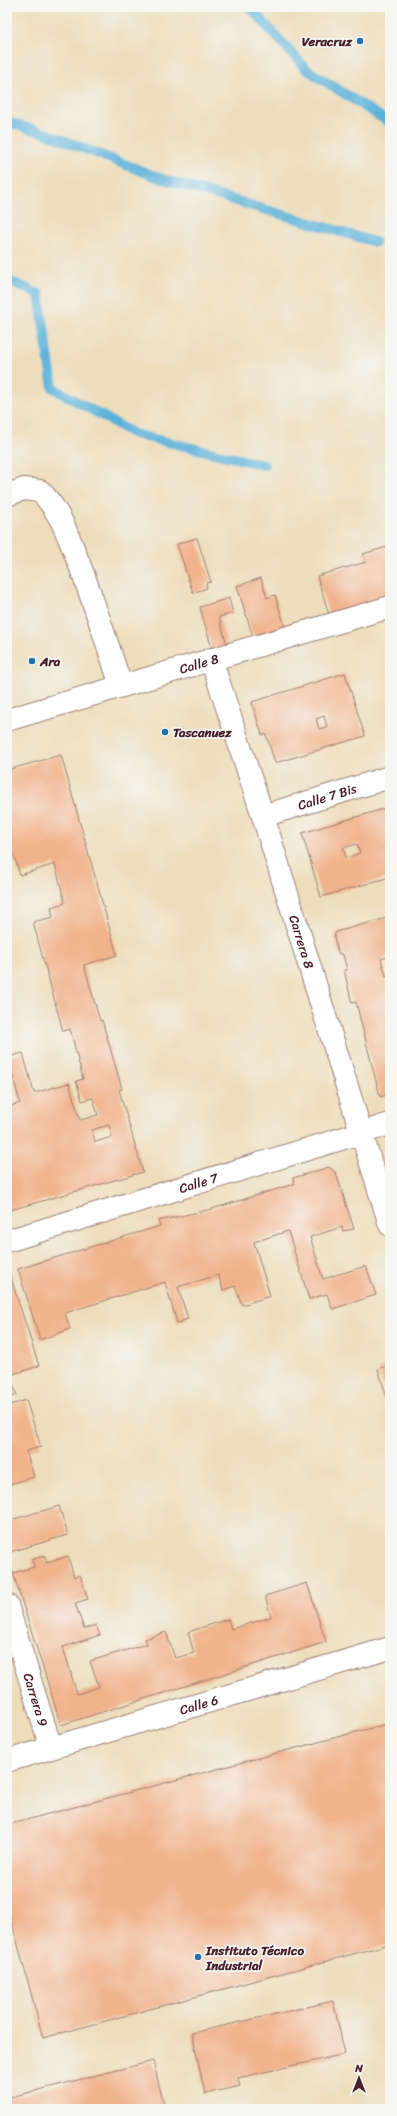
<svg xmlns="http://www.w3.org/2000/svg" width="397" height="2116" font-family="Sriracha,sans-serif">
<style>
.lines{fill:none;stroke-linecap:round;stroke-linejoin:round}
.stream{stroke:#5db2d9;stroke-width:10}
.building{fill:#f1b38c;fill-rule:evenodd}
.street-casing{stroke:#9c7e73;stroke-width:24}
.street{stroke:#fff;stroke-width:22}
.poi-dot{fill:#1f6fb2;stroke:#f6f6f2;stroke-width:1.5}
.labels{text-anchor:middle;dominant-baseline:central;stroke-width:3.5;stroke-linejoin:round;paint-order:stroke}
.poi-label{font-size:13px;font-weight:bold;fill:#4a1f2b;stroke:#f6f6f2;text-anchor:start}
.street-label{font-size:13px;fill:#4a1f2b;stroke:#f6f6f2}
</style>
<rect width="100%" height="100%" fill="#f6f6f2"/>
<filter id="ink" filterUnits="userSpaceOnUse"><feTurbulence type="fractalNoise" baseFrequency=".025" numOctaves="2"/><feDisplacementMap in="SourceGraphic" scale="8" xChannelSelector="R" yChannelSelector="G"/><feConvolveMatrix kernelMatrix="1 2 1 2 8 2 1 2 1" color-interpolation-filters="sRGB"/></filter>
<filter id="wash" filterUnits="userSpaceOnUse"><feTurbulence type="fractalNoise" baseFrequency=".012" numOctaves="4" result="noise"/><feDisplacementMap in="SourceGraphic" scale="16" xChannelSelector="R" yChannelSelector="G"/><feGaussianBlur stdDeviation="0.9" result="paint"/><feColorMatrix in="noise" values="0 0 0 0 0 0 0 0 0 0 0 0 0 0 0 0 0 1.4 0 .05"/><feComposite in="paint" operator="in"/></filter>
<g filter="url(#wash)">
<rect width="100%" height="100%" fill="#edddbb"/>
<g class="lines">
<g class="stream">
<path d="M250 7 306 69 390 123"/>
<path d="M7 122 45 133 162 179 375 242"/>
<path d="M7 280 39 294 53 388 134 434 264 465"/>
</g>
</g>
<g id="blocks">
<g class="building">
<path d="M197 538 211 582 206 583 207 588 193 593 177 544Z"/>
<path d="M390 546V603L331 621 317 576 366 562 363 554Z"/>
<path d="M261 578 267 598 275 595 286 630 254 640 237 586Z"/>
<path d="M229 598 233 613 219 617 229 652 214 656 200 607Z"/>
<path d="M345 673 365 736 275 763 266 734 262 735 252 702ZM324 716 327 727 319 729 316 719Z"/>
<path d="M61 755 117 955 84 965 100 1021 102 1020 122 1089 119 1090 143 1172 7 1211V1107L20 1103 8 1057 23 1053 34 1093 69 1083 80 1120 98 1115 93 1098 82 1101 76 1081 83 1079 70 1029 63 1031 33 922 53 917 51 907 65 903 55 864 20 875 13 852 7 854V770ZM109 1125 112 1137 95 1142 92 1130Z"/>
<path d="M390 807V877L321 897 302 833ZM357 844 360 853 346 858 343 848Z"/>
<path d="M387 918 390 929V956L381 959 386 976 390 975V1094L380 1097 356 1002 352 1003 344 970H347L343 955 338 953 334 937 336 932Z"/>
<path d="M390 1156V1179L384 1158Z"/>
<path d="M329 1167 336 1173 354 1229 343 1231 342 1227 310 1237 323 1279 366 1266 376 1295 332 1309 327 1294 309 1299 288 1231 254 1242 270 1296 242 1305 235 1286 223 1290 218 1275 178 1287 188 1319 177 1323 165 1282 65 1313 70 1329 40 1340 18 1269 160 1226 158 1221 212 1209 294 1184 293 1178Z"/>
<path d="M7 1272H9L39 1366 7 1376Z"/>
<path d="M390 1365V1397L387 1398 378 1369Z"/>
<path d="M12 1381 17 1395 7 1398V1383Z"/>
<path d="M26 1400 41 1447 26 1451 34 1477 7 1485V1406Z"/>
<path d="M59 1506 68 1535 7 1553V1521Z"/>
<path d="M45 1556 47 1563 68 1556 74 1577 80 1575 88 1599 75 1603 84 1629 96 1625 100 1635 63 1647 77 1694 99 1687 90 1661 147 1644 145 1639 166 1632 175 1658 194 1653 188 1632 228 1619 231 1629 271 1617 265 1596 307 1583 326 1642 61 1725 13 1573 34 1567 32 1559Z"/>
<path d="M390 1723V1944L43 2038 7 1904V1825Z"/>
<path d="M333 2001 345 2054 238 2078 240 2086 205 2094 192 2033Z"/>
<path d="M153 2061 165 2109H7V2098Z"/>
</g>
</g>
</g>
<g filter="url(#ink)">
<use href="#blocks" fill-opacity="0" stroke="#9c7e73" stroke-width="1"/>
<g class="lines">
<defs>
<g id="street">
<path d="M7 495 24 489 40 491C61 512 69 538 80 566 95 605 108 646 121 686"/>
<path id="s1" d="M211 659 263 816 390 1225"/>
<path id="s2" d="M7 720 390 607"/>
<path id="s3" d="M263 816 390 777"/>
<path id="s4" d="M7 1241 390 1124"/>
<path id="s5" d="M7 1605 51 1748"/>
<path id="s6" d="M7 1761 390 1648"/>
</g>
</defs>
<use href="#street" class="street-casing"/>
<use href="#street" class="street"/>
</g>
</g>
<g class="poi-dot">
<circle cx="360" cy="41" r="4"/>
<circle cx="32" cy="661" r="4"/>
<circle cx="165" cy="732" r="4"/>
<circle cx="198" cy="1957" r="4"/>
</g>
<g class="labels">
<g class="poi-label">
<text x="352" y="41" text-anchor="end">Veracruz</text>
<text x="40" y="661">Ara</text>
<text x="173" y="732">Tascanuez</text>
<text x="206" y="1950">Instituto Técnico<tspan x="206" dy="15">Industrial</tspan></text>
</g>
<g class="street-label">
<text stroke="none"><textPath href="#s2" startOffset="200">Calle 8</textPath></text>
<text stroke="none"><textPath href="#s3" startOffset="67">Calle 7 Bis</textPath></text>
<text stroke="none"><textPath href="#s1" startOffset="297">Carrera 8</textPath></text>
<text stroke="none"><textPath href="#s4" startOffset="200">Calle 7</textPath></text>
<text stroke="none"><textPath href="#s5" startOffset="99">Carrera 9</textPath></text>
<text stroke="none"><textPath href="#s6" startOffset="200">Calle 6</textPath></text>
</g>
</g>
<rect width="397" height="2116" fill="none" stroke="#f6f6f2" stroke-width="24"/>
<g transform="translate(359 2078)" stroke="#f6f6f2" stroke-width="3" paint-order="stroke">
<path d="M0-3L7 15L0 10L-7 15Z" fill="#4a1f2b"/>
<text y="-6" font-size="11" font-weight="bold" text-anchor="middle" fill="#4a1f2b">N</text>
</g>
</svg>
